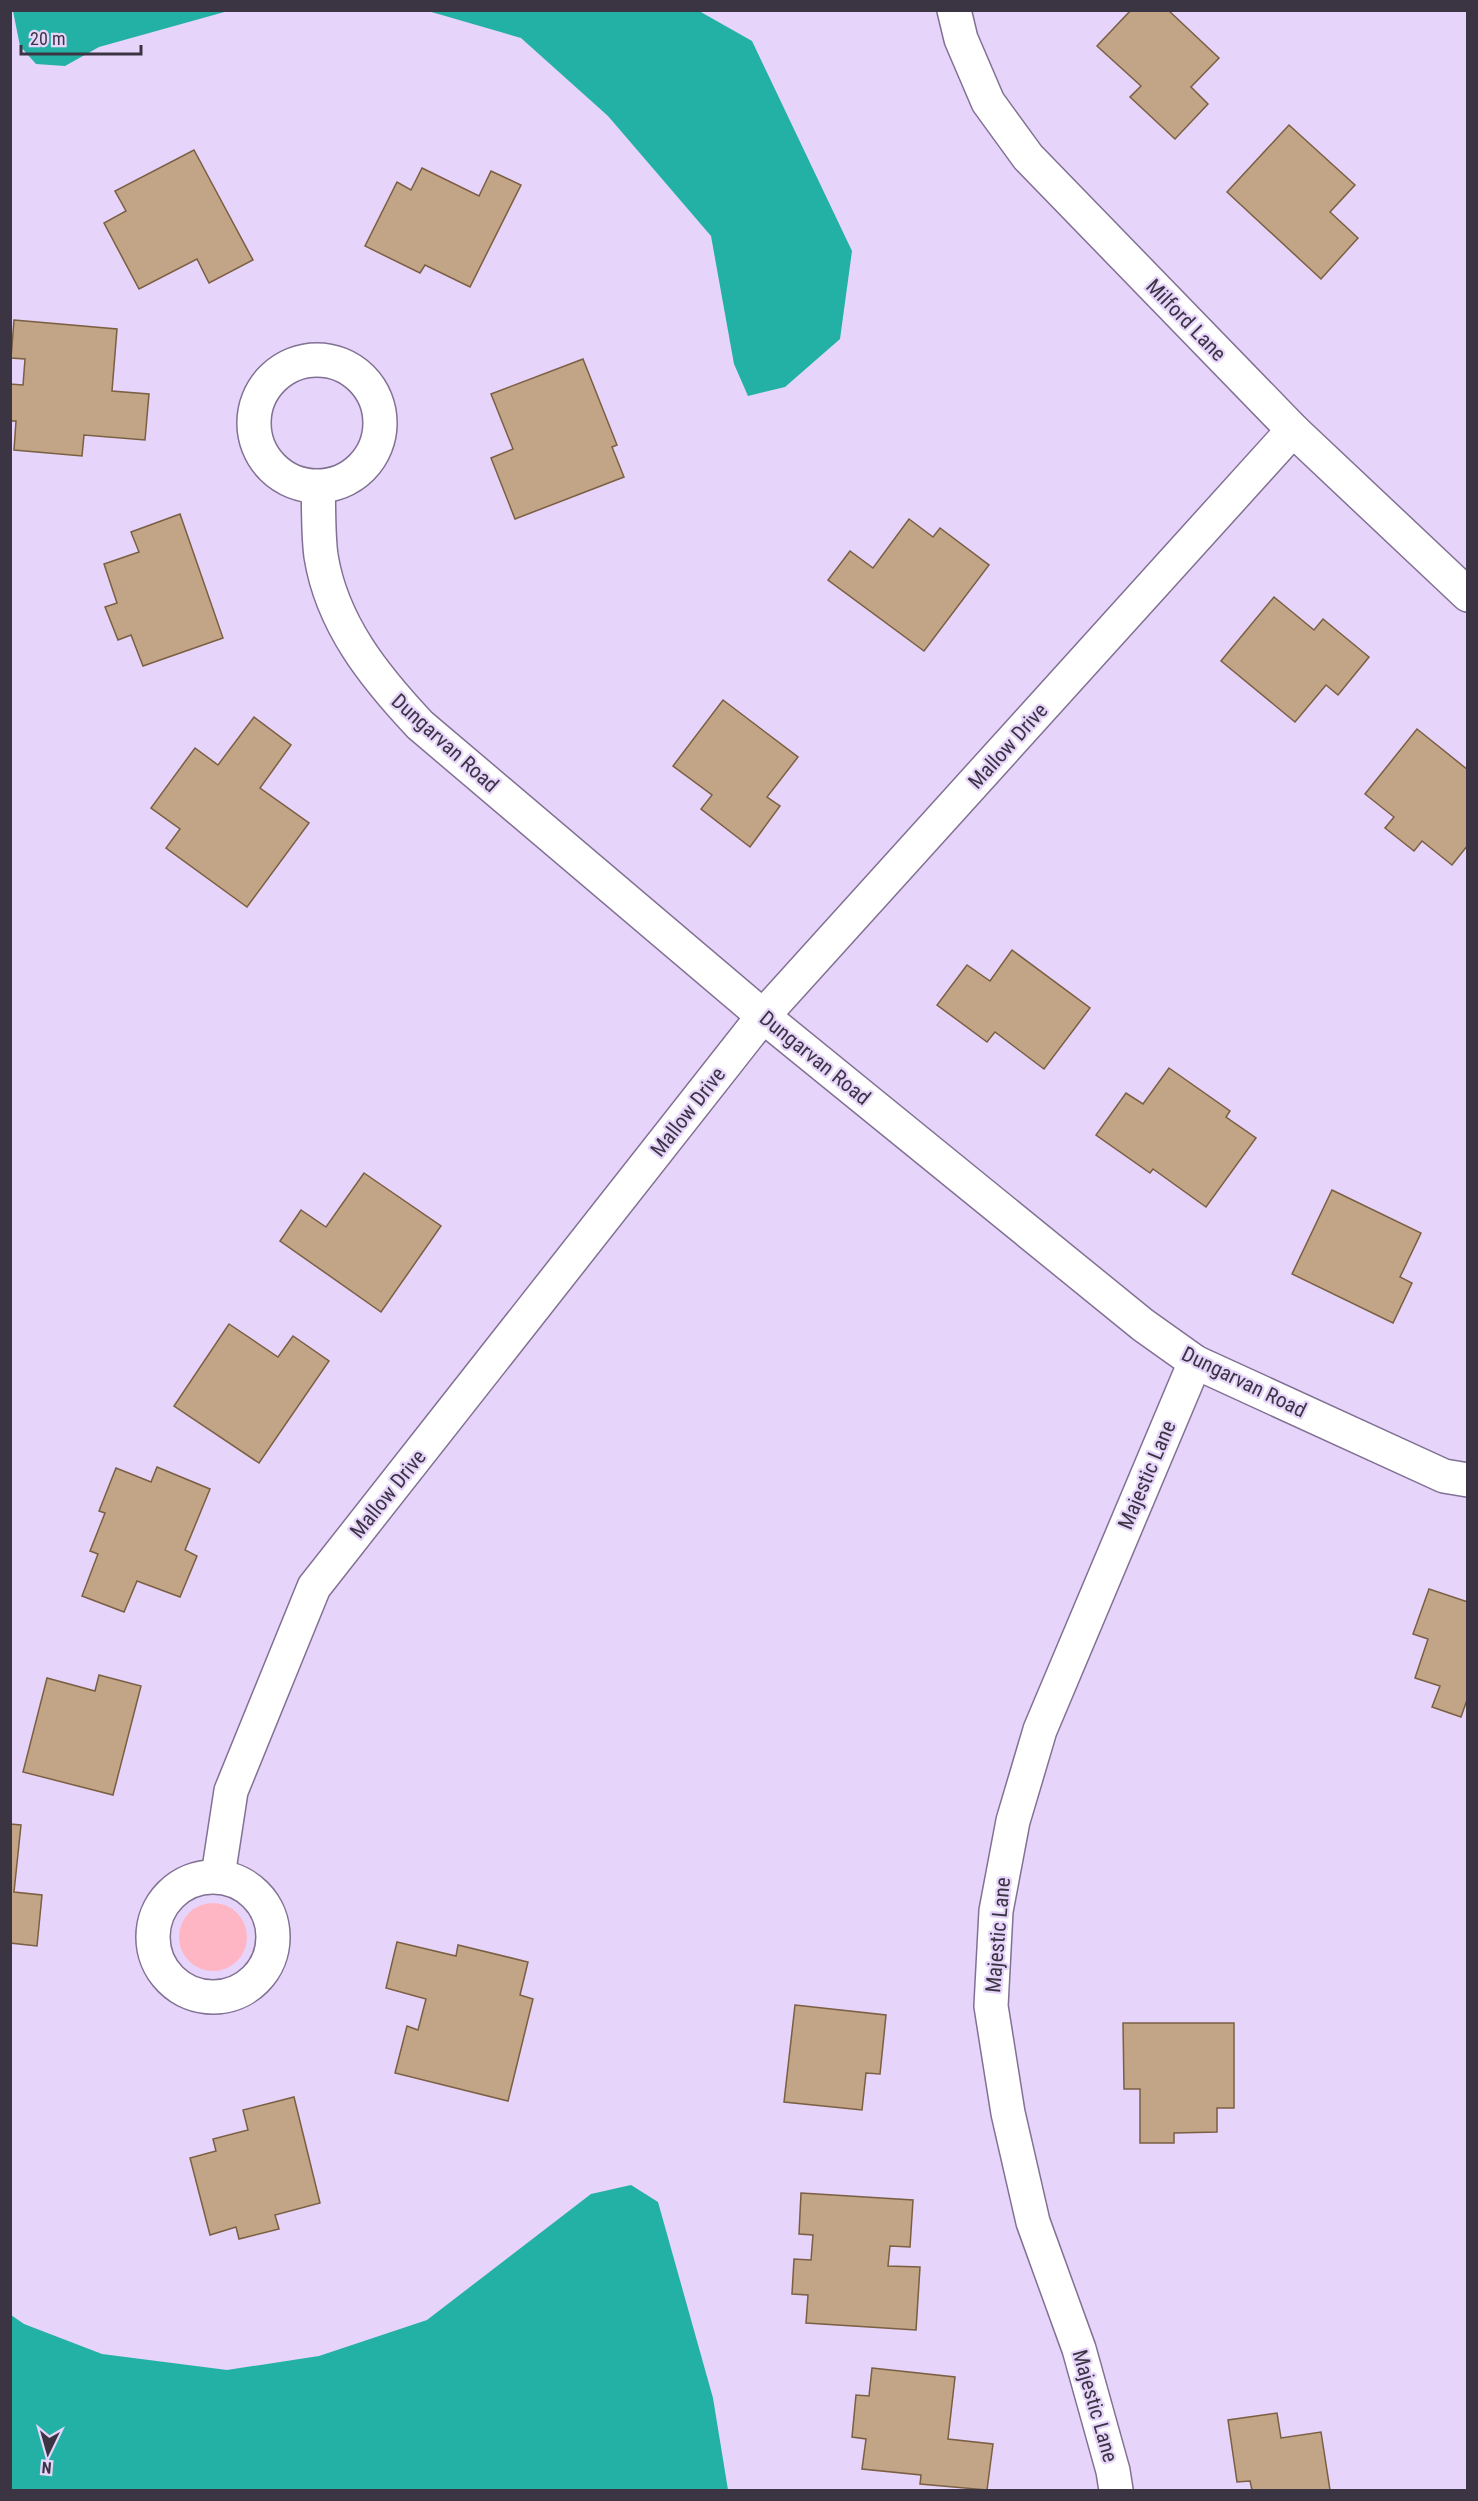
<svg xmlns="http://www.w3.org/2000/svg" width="1478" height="2501" font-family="'Roboto Condensed',sans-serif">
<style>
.green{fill:#ffb6c4}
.water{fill:#23b0a5}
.building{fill:#c2a486;stroke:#7a5f43;stroke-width:1.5}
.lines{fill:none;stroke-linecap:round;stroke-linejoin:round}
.minor-casing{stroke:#817193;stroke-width:36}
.minor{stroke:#fff;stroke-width:33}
.labels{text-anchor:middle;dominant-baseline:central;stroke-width:4.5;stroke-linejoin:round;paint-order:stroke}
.street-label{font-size:21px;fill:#3b3443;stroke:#e6d4fa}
</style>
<rect width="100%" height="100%" fill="#e6d4fa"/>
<circle class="green" cx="213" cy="1937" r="34"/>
<g class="water">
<path d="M13 11V10L228 11 99 47 65 66 36 64 20 46Z"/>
<path d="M428 11H699L752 41 852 251 840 339 785 387 748 396 734 364 711 236 608 116 521 38Z"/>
<path d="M631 2185 658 2202 713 2398 728 2490H11V2315L24 2324 102 2354 227 2370 319 2356 427 2320 591 2194Z"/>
</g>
<g class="building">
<path d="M1131 10H1168L1219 58 1191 87 1208 104 1175 139 1130 97 1141 86 1097 46Z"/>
<path d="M1289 125 1355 185 1330 212 1358 238 1321 279 1227 192Z"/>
<path d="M194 150 253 260 209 283 197 259 139 289 104 223 126 211 115 191Z"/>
<path d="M422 168 479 196 491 171 521 185 470 287 425 265 420 273 365 246 397 182 411 190Z"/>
<path d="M14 320 117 329 112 391 149 394 145 440 84 435 82 456 14 450 16 421H10V384L23 385 25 359 11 358Z"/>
<path d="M583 359 617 445 612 447 624 477 515 519 491 458 513 449 491 394Z"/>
<path d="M180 514 223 638 143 666 131 635 118 640 105 607 117 603 104 564 139 552 131 532Z"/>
<path d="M909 519 933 537 940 528 989 565 924 651 828 580 850 551 873 568Z"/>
<path d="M1274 597 1314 630 1323 619 1369 657 1338 695 1326 685 1295 722 1221 661Z"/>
<path d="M723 700 798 757 767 797 780 806 750 847 701 809 712 795 673 766Z"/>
<path d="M254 717 291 745 260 788 309 823 247 907 166 848 180 829 151 808 195 748 218 765Z"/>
<path d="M1417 729 1468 770V845L1452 865 1422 841 1414 851 1385 828 1394 817 1365 794Z"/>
<path d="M1012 950 1090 1008 1044 1069 995 1032 987 1042 937 1005 967 965 990 981Z"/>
<path d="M1169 1068 1230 1111 1226 1117 1256 1138 1206 1207 1153 1169 1150 1173 1096 1135 1126 1093 1143 1104Z"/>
<path d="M364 1173 441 1226 381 1312 280 1241 301 1210 326 1227Z"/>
<path d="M1332 1190 1421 1233 1400 1277 1412 1283 1393 1323 1292 1274Z"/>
<path d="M229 1324 278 1357 293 1336 329 1361 259 1463 174 1406Z"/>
<path d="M157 1467 210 1489 185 1550 197 1556 180 1597 137 1581 124 1612 82 1596 98 1554 90 1551 105 1513 99 1511 116 1468 151 1482Z"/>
<path d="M1429 1589 1468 1602V1697L1461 1717 1432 1707 1440 1686 1415 1678 1428 1639 1413 1634Z"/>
<path d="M99 1675 141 1686 113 1795 23 1772 47 1678 95 1691Z"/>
<path d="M10 1824 21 1825 14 1892 42 1895 37 1946 10 1943Z"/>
<path d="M397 1942 456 1956 458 1945 528 1962 520 1995 533 1999 508 2101 395 2073 407 2026 418 2030 426 1999 386 1988Z"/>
<path d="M795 2005 886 2015 880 2074 866 2073 862 2110 784 2102Z"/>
<path d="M1123 2023H1234V2108H1217V2132L1174 2133V2143H1140V2089H1124Z"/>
<path d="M294 2097 320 2203 275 2215 279 2229 239 2239 236 2227 210 2235 190 2158 216 2151 213 2139 248 2130 243 2110Z"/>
<path d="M801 2193 913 2200 910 2247 890 2246 888 2266 920 2267 916 2330 806 2323 808 2295 792 2294 794 2259 811 2260 813 2235 799 2234Z"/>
<path d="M872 2368 955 2377 948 2439 993 2444 987 2490 920 2484 921 2475 862 2469 866 2439 852 2437 856 2395 869 2396Z"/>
<path d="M1277 2413 1281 2438 1321 2432 1330 2490H1252L1250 2481 1237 2482 1228 2420Z"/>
</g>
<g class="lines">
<defs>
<g id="minor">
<path d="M954 10 961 39 988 102 1028 157 1293 430 1468 595"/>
<circle cx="317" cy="423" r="63"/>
<path d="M318 487C319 509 318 534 321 556 332 624 374 676 420 725L763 1016 1143 1325 1195 1362 1444 1476 1468 1480"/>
<path d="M218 1876 231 1791 314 1587 763 1016 1293 430"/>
<circle cx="213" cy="1937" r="60"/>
<path d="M1116 2490 1113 2471 1079 2349 1033 2222 1008 2113 991 2006 996 1911 1013 1821 1040 1730 1195 1362"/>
</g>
</defs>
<use href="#minor" class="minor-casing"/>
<use href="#minor" class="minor"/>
</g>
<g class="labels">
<g class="street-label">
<text transform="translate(1186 320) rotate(46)">Milford Lane</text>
<text transform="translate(445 743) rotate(42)">Dungarvan Road</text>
<text transform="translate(1008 746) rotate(-48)">Mallow Drive</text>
<text transform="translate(815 1058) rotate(39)">Dungarvan Road</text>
<text transform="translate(688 1112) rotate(-52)">Mallow Drive</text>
<text transform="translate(1244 1382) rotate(26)">Dungarvan Road</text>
<text transform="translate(1147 1475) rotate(-67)">Majestic Lane</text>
<text transform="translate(388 1494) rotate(-51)">Mallow Drive</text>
<text transform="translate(998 1935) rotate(-85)">Majestic Lane</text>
<text transform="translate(1095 2406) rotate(74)">Majestic Lane</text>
</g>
</g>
<rect width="1478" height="2501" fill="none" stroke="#3b3443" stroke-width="24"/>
<g transform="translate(48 2453) rotate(185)" stroke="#e6d4fa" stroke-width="4.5" paint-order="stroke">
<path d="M0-4.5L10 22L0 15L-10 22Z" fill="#3b3443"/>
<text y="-9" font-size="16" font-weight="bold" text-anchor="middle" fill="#3b3443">N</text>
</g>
<path d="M21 45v9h120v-9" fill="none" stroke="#3b3443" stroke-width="3"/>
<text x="30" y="45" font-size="18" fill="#3b3443" stroke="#e6d4fa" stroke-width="4.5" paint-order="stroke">20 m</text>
</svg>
